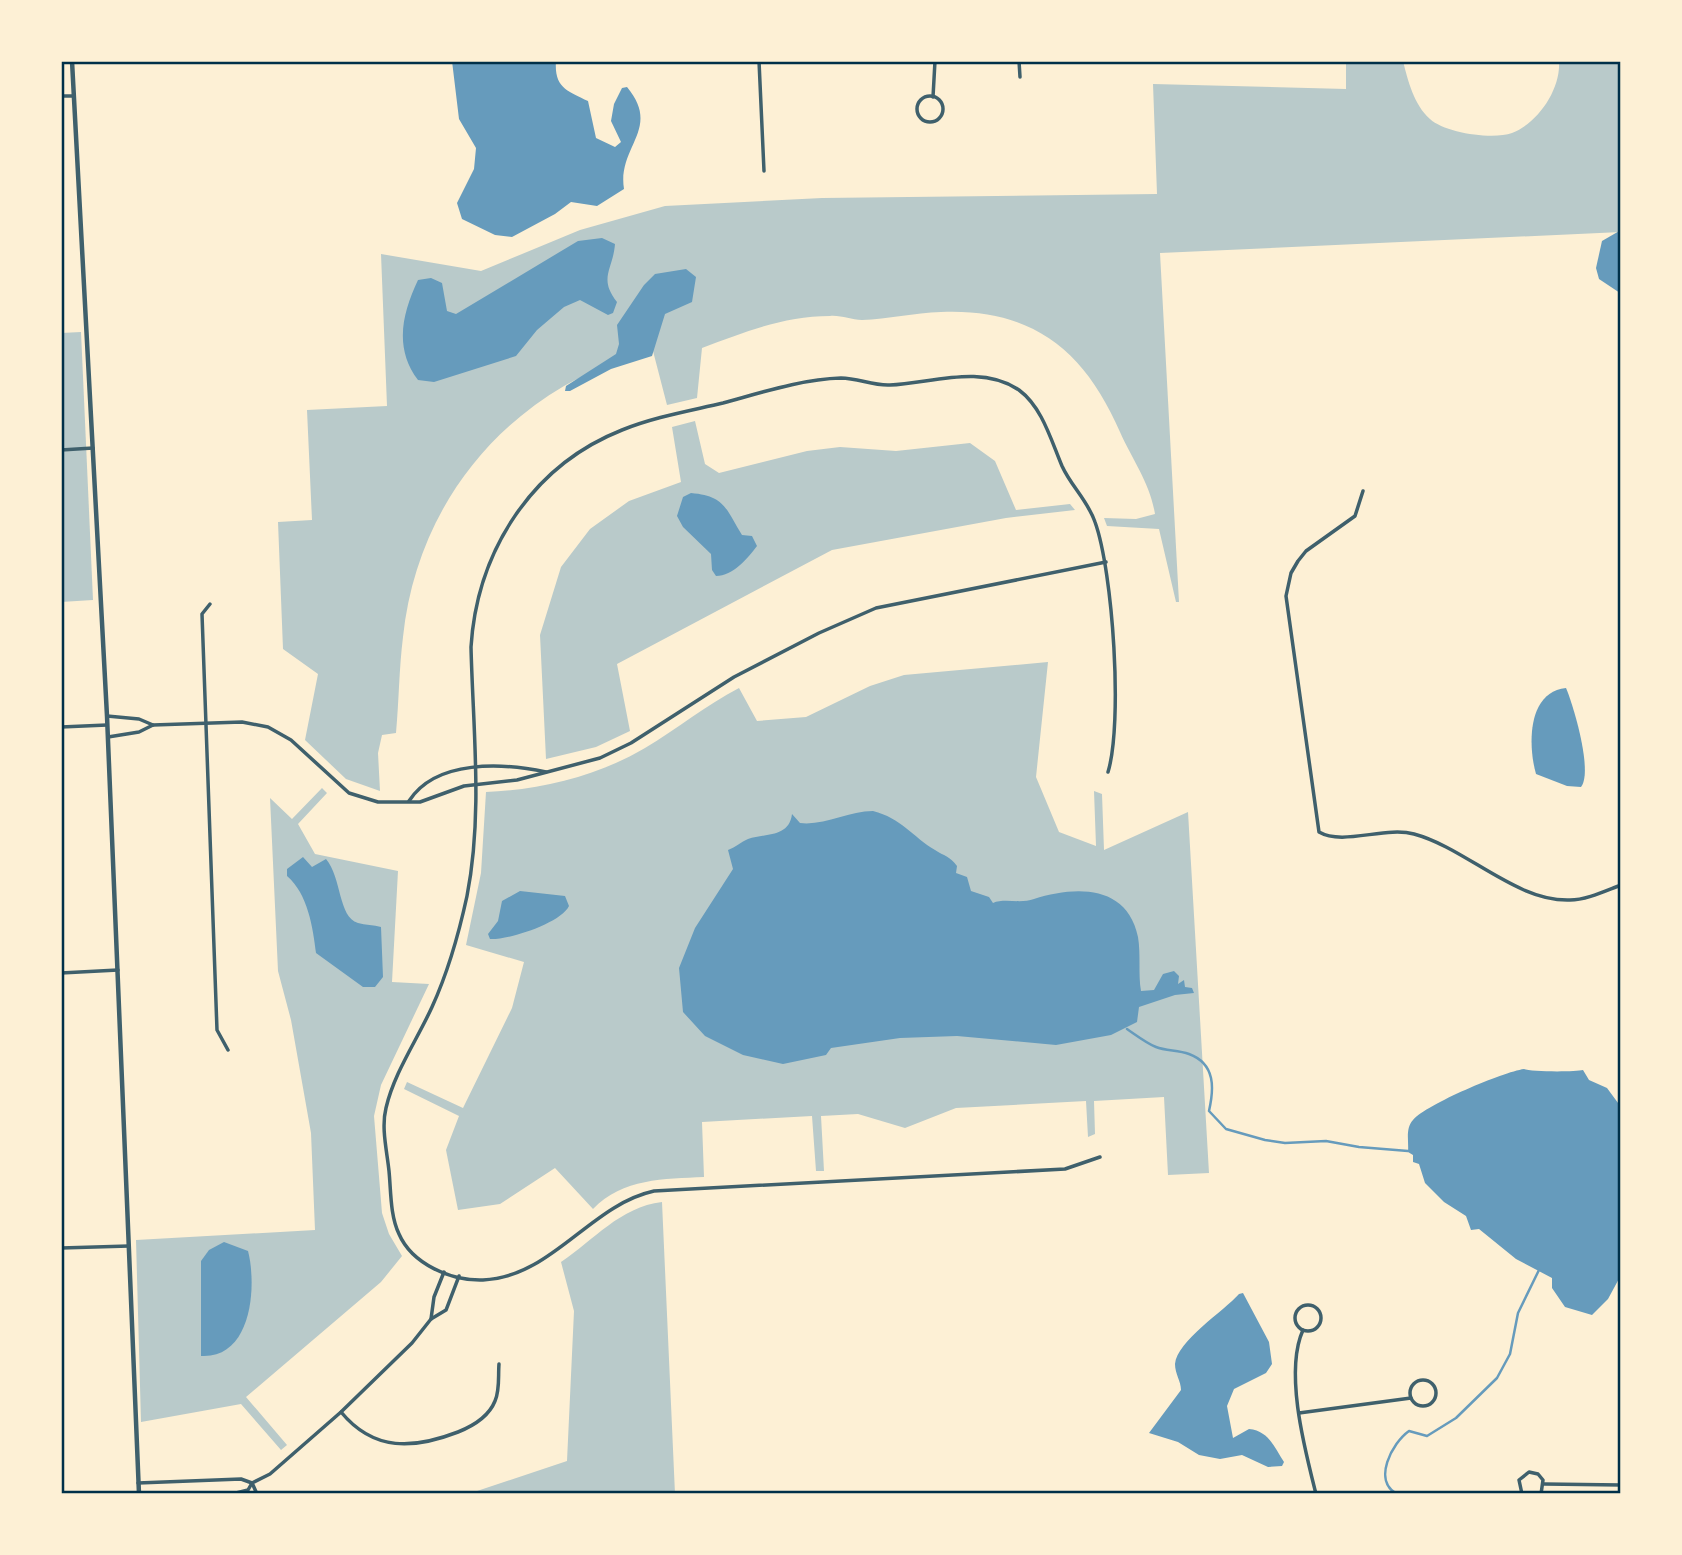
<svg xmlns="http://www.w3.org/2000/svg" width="1682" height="1555" font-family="Arial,sans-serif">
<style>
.green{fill:#b9caca}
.water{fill:#669bbc}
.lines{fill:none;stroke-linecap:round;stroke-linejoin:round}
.stream{stroke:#669bbc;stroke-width:2.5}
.minor{stroke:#3f606c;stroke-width:3.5}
.tertiary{stroke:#3f606c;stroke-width:4.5}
.neatline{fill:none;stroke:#003049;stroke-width:2.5}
</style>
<rect width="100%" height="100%" fill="#fdf0d5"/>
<g class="green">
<path d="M1346 61H1403C1408 81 1414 105 1430 119 1445 133 1493 140 1512 133 1538 123 1561 89 1559 61H1621V232L1160 253 1179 602H1176L1159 529 1107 526 1104 518 1136 519 1155 514C1150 483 1133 461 1120 432 1085 351 1033 308 941 312 914 313 888 319 862 320 851 320 841 315 830 316 784 316 745 332 702 348L697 398 667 405 653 351C623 361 592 370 564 386 472 440 414 531 403 637 399 669 399 701 396 733L382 735 378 753 380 791 346 779 305 740 318 674 283 649 278 522 312 520 307 410 387 406 381 254 481 271 580 230 665 206 822 198 1157 194 1153 84 1346 89Z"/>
<path d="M81 332 93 600 61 602V333Z"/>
<path d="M695 421 705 464 719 473 807 451 840 447 896 451 970 443 995 461 1016 510 1070 504 1075 510 1006 518 832 550 617 664 630 731 596 747 546 759 540 635 561 567 590 529 629 501 681 482 672 427Z"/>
<path d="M1048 662 1036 777 1059 832 1096 846 1094 791 1102 794 1104 850 1188 812 1209 1173 1168 1175 1164 1097 1094 1101 1095 1134 1088 1137 1086 1101 956 1108 905 1128 858 1114 821 1116 824 1171H816L812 1116 702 1122 704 1177C664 1179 623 1178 593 1209L555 1168 500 1204 458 1210 446 1150 459 1116 404 1089 407 1082 463 1108 512 1008 524 962 466 945 481 873 486 792C540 790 598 776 645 748 677 729 706 705 739 688L757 721 806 717 870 686 904 675Z"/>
<path d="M322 788 327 793 298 824 315 854 398 871 392 982 429 984 381 1085 374 1116 382 1213 389 1234 402 1256 381 1282 246 1397 287 1445 281 1450 241 1404 141 1422 136 1240 315 1230 311 1133 291 1020 278 971 270 798 292 819Z"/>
<path d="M662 1202 675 1494H468L567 1461 574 1311 561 1262C594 1240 620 1207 662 1202Z"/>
</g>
<g class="water">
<path d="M452 61H556C554 88 568 91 588 101L596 138 615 147 621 142 611 121 614 104 622 88 627 87C662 129 617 146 624 189L597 206 571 202 555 214 512 237 495 235 462 219 457 203 474 169 476 148 459 119Z"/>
<path d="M1621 230V293H1620L1599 279 1596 268 1602 241Z"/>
<path d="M602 238 615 244C613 270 598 278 617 302L613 313 608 315 580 300 564 307 537 330 516 356 434 382 418 380C394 348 402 314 418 280L431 278 442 283 447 311 456 314 578 241Z"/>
<path d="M686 269 696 277 692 302 665 314 652 356 611 369 570 391H565L566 386 616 354 619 344 617 325 644 285 655 274Z"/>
<path d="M691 493C725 496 726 509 742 535L752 536 757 546C748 558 733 576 716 576L712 570 711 554 683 527 677 516 683 497Z"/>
<path d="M1566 688C1574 707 1593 772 1581 787L1567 786 1536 774C1528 746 1527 692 1566 688Z"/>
<path d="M873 811C901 818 913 837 935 850 944 856 950 856 957 866L956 873 967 877 971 891 989 897 993 903C1004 898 1021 904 1034 899 1075 886 1127 884 1138 937 1141 955 1138 974 1141 991L1154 990 1163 974 1174 971 1179 976 1178 984 1184 980 1185 987 1192 988 1194 993 1175 995 1139 1007 1137 1022 1111 1035 1056 1045 957 1036 900 1038 831 1048 826 1055 783 1064 743 1055 705 1036 683 1012 679 968 695 928 733 869 728 850C736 847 741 842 748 839 765 833 789 838 792 814L800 823C824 826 848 811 873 811Z"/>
<path d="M303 857 312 867 326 859C342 878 338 917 358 923 365 925 374 925 381 927L383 977 375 987H363L316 953C313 928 308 894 287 876V869Z"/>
<path d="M520 891 565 896 569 906C561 923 509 940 490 939L488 934 498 921 502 901Z"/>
<path d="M1524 1069C1530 1072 1576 1072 1583 1070L1589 1080 1607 1088 1621 1107V1275L1608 1299 1592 1315 1565 1307 1552 1288V1278L1516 1259 1479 1229 1471 1230 1466 1216 1444 1202 1425 1183 1419 1164 1413 1162V1155L1408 1152C1409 1141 1405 1129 1413 1120 1427 1104 1503 1072 1524 1069Z"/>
<path d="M224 1242 248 1251C257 1286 252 1359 201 1356V1261L209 1250Z"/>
<path d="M1243 1293 1269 1342 1272 1364 1266 1373 1234 1389 1227 1406 1233 1438 1249 1429C1269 1431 1274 1447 1284 1462L1282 1466 1268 1467 1242 1455 1220 1459 1199 1455 1178 1442 1149 1433 1181 1390C1181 1381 1175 1374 1175 1364 1177 1341 1224 1311 1239 1294Z"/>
</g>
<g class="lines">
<g class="stream">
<path d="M1127 1029C1136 1035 1146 1043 1156 1047 1166 1051 1178 1050 1189 1054 1216 1064 1214 1089 1209 1111L1226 1129 1265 1140 1285 1143 1326 1141 1359 1147 1408 1151"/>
<path d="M1397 1494C1372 1481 1392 1443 1409 1431L1427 1436 1456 1418 1497 1378 1510 1354 1518 1313 1539 1270"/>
</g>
<g class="minor">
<path d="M759 61 764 171"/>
<path d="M1019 61 1020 77"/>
<path d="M61 96H73"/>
<circle cx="930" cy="109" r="13"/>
<path d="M933 97 935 61"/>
<path d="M61 450 93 448"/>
<path d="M1363 491 1355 516 1306 551 1298 561 1291 573 1286 596 1319 832C1343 846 1385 826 1414 834 1466 848 1516 902 1570 900 1586 900 1605 891 1621 885"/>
<path d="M210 604 202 614 217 1030 228 1050"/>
<path d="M107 716 139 719 153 725"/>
<path d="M61 727 107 725"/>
<path d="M108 737 139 732 153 725 242 722 268 727 291 740 349 793 378 802H420L464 786 517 780 600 758 631 743 734 677 819 633 876 608 1106 562"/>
<path d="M409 801C436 759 503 763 546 772"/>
<path d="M61 973 118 970"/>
<path d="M1100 1157 1065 1169 654 1191C590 1205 552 1277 483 1280 451 1281 412 1264 399 1234 390 1215 391 1191 389 1171 387 1151 381 1128 386 1108 394 1073 417 1040 432 1007 448 972 459 933 467 896 483 814 473 730 471 647 477 552 531 466 622 430 654 417 689 411 723 403 760 393 802 379 841 378 858 378 873 386 890 385 932 383 981 364 1019 390 1042 407 1051 440 1062 466 1071 486 1088 501 1095 522 1113 572 1123 723 1108 772"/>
<path d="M61 1248 129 1246"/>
<circle cx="1308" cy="1318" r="13"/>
<path d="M431 1319 434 1297 444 1272"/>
<path d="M1303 1330C1284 1372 1305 1450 1316 1494"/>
<circle cx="1423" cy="1393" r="13"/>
<path d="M341 1412C374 1452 414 1449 458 1432 473 1426 489 1416 495 1401 500 1390 498 1376 499 1364"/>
<path d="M1299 1413 1411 1398"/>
<path d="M138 1483 241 1479 252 1483"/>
<path d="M1544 1484 1621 1485"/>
<path d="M253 1485 257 1494"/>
<path d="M232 1494 248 1490 252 1483 270 1474 341 1412 412 1343 431 1319 446 1310 459 1276"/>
<path d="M1522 1494 1519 1480 1529 1472 1538 1474 1543 1480 1541 1494"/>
</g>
<path class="tertiary" d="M72 61 107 716 139 1494"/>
</g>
<rect width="1682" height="1555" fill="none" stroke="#fdf0d5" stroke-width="126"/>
<rect x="63" y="63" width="1556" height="1429" class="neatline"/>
</svg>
